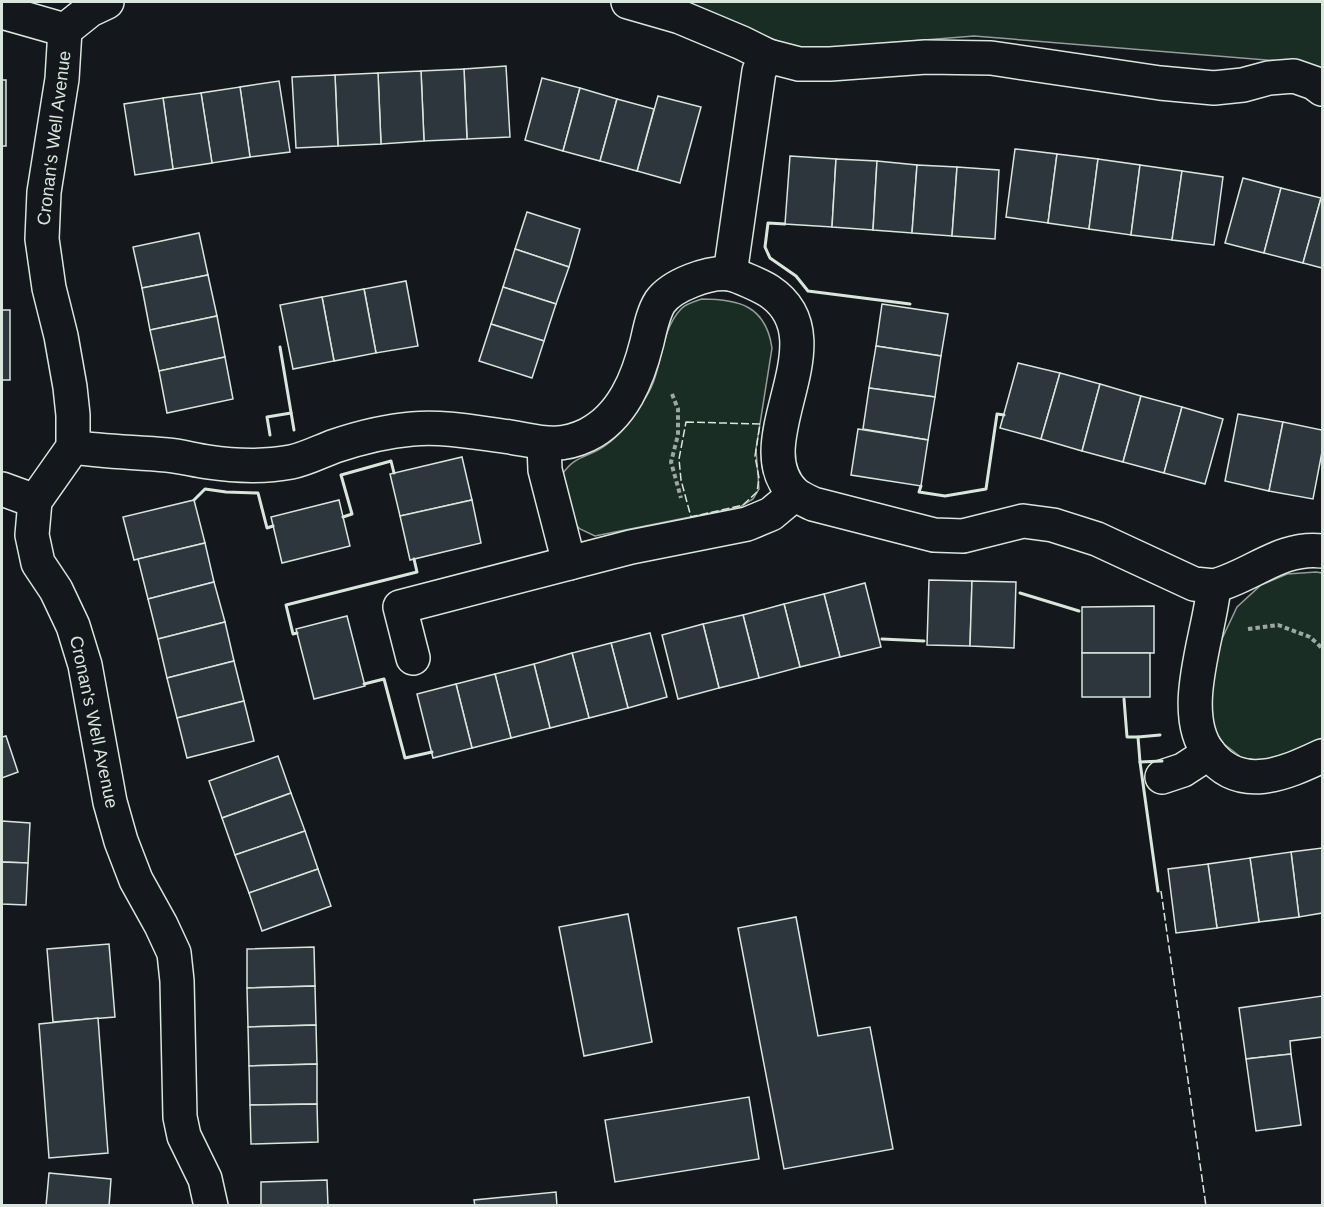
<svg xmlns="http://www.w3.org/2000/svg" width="1324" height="1207" font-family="Helvetica,sans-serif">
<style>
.green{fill:#1a2d24;stroke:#939e99;stroke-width:1.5}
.building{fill:#2c363c;stroke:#d8e6dc;stroke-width:1.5}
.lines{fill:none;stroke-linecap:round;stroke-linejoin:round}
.minor-casing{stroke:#d8e6dc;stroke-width:36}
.path{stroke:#9da8a2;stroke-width:4;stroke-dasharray:4.5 3;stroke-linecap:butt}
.minor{stroke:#14181c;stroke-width:33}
.fence{stroke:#d8e6dc;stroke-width:1.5;stroke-dasharray:8 3;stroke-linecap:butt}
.wall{stroke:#d8e6dc;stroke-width:3}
.labels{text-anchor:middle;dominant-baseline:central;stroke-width:4.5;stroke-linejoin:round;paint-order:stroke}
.street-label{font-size:18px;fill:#d8e6dc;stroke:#14181c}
</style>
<rect width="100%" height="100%" fill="#14181c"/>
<g class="green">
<path d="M686 2H1322V71L1304 63 974 36 799 50Z"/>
<path d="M702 299C739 299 766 306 772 348L756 449 759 489 753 499 740 507 595 536 580 529 572 521 561 476C576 453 588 459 606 445 624 432 636 414 647 395 663 370 659 332 681 309 685 304 696 301 702 299Z"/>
<path d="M1316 572 1322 573V738L1287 753 1260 761 1242 758 1224 744 1213 729 1209 703 1220 643 1237 607 1261 585 1287 574Z"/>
</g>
<g class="building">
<path d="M506 66 510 137 467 139 464 69Z"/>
<path d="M464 69 467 139 424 141 421 71Z"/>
<path d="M421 71 424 141 381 144 378 73Z"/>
<path d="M378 73 381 144 338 146 335 75Z"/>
<path d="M335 75 338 146 296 148 292 77Z"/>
<path d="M542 78 580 88 563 151 525 140Z"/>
<rect x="2" y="80" width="4" height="66"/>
<path d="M279 81 290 152 250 157 240 87Z"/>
<path d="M240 87 250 157 212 163 201 93Z"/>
<path d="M580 88 617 99 600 161 563 151Z"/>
<path d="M201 93 212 163 173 169 163 98Z"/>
<path d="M658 96 701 107 680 183 637 171Z"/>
<path d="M163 98 173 169 135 175 124 104Z"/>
<path d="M617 99 654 109 637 171 600 161Z"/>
<path d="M1015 149 1057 154 1048 223 1006 217Z"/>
<path d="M1057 154 1098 159 1089 229 1048 223Z"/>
<path d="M790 156 836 159 832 227 785 224Z"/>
<path d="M836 159 877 161 873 230 832 227Z"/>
<path d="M1098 159 1140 165 1131 235 1089 229Z"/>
<path d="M877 161 917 165 912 233 873 230Z"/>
<path d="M917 165 957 167 952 236 912 233Z"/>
<path d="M1140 165 1182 171 1172 240 1131 235Z"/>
<path d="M957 167 999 170 995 239 952 236Z"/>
<path d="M1182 171 1223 177 1214 245 1172 240Z"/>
<path d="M1243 178 1281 188 1264 253 1225 243Z"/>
<path d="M1281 188 1321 198 1303 263 1264 253Z"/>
<path d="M1321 198 1322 199V268L1303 263Z"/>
<path d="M527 212 580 229 569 267 515 249Z"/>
<path d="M199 233 208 275 142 288 133 247Z"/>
<path d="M515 249 569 267 556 304 503 287Z"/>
<path d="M208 275 217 316 150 330 142 288Z"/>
<path d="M406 281 418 346 376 353 364 289Z"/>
<path d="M503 287 556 304 544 341 491 324Z"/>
<path d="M364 289 376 353 334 361 322 297Z"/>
<path d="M322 297 334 361 293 369 280 305Z"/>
<path d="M882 304 948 314 941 356 876 346Z"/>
<rect x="2" y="310" width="8" height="70"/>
<path d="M217 316 225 357 159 371 150 330Z"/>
<path d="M491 324 544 341 532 378 479 361Z"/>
<path d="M876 346 941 356 935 397 869 388Z"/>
<path d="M225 357 233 399 167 413 159 371Z"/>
<path d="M1018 363 1060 373 1041 439 1000 428Z"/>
<path d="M1060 373 1100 384 1082 451 1041 439Z"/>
<path d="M1100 384 1141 396 1123 462 1082 451Z"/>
<path d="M869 388 935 397 928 440 863 429Z"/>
<path d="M1141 396 1182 407 1164 473 1123 462Z"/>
<path d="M1182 407 1223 419 1205 484 1164 473Z"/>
<path d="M1238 414 1283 422 1269 491 1225 481Z"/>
<path d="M1283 422 1322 430V452L1313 499 1269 491Z"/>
<path d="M858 429 928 440 921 486 851 475Z"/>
<path d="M462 457 472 500 400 516 390 474Z"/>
<path d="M194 500 205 543 134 560 123 517Z"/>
<path d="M339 500 350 546 282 563 271 517Z"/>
<path d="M472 500 481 543 410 560 400 516Z"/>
<path d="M205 543 214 582 148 599 138 559Z"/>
<path d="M929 580 972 581 970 646 927 645Z"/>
<path d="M972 581 1016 582 1014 648 970 646Z"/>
<path d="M214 582 225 622 158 639 148 599Z"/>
<path d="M865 583 881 647 840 657 824 594Z"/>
<path d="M824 594 840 657 800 667 784 604Z"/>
<path d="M784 604 800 667 759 678 743 615Z"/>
<path d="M1154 606V653H1082V607Z"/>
<path d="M743 615 759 678 719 688 703 624Z"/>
<path d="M347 616 365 686 314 699 296 629Z"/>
<path d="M225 622 234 661 167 678 158 639Z"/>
<path d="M703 624 719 688 678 699 662 635Z"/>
<path d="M650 633 667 697 628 708 611 643Z"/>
<path d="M611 643 628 708 589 718 572 653Z"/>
<path d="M572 653 589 718 550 728 534 664Z"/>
<rect x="1082" y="653" width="68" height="44"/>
<path d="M234 661 244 701 177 718 167 678Z"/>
<path d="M534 664 550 728 511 738 495 674Z"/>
<path d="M495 674 511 738 472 748 456 684Z"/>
<path d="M456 684 472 748 433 758 417 694Z"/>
<path d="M244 701 254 741 187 758 177 718Z"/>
<path d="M6 736 18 772 2 778V737Z"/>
<path d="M278 756 291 793 222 818 209 781Z"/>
<path d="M291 793 305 831 235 855 222 818Z"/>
<path d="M2 821 30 823 28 863 2 862Z"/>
<path d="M305 831 318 869 249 893 235 855Z"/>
<path d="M1322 848V913L1299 917 1291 852Z"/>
<path d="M1291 852 1299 917 1259 922 1250 858Z"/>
<path d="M1250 858 1259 922 1217 928 1208 864Z"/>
<path d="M2 862 28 863 26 905 2 904Z"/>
<path d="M1208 864 1217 928 1176 933 1168 869Z"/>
<path d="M318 869 331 906 262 931 249 893Z"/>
<path d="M628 914 652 1042 584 1056 559 927Z"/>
<path d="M796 917 818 1036 870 1027 893 1149 784 1169 738 928Z"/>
<path d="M109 944 115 1017 53 1022 47 949Z"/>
<path d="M314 947 315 986 247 988V949Z"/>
<path d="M315 986 316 1025 248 1027 247 988Z"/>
<path d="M1322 996V1037L1290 1041 1291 1054 1246 1059 1239 1008Z"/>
<path d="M98 1018 108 1153 49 1158 39 1024Z"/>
<path d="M316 1025 317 1064 249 1066 248 1027Z"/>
<path d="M1291 1054 1301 1125 1256 1131 1246 1059Z"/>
<path d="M317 1064V1104L250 1105 249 1066Z"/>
<path d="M749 1097 759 1159 615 1182 605 1120Z"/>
<path d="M317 1104 318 1142 251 1144 250 1105Z"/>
<path d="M49 1173 111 1179 109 1206H46Z"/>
<path d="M327 1180 328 1206H261V1182Z"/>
<path d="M556 1192 557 1206H475L474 1200Z"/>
</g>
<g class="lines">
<defs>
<g id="minor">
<path d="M628 2 680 17 742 43 768 56 799 64H830L926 57 991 58 1160 83 1214 88 1243 85 1269 78 1294 76 1314 83 1322 89"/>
<path d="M2 12 65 30"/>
<path d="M65 30 62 79 44 192 42 239 49 288 61 336 70 387 73 415V447L35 501 32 535 38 563 56 590 73 626 85 665 110 802 121 841 136 880 161 925 174 953 177 981 180 1117 184 1136 205 1179 211 1206"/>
<path d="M65 30 90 10 107 2"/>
<path d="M730 274 759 71 768 56"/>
<path d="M544 444 545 470 569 563"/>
<path d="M73 447C104 452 135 452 167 455 180 456 194 460 208 462 235 466 264 467 291 462 306 459 321 451 335 446 359 438 387 431 412 429 445 426 478 433 510 437 540 442 558 449 587 435 623 417 638 378 647 342 650 329 653 313 660 302 672 285 710 271 730 274 739 276 761 286 769 291 843 340 740 444 795 494 800 498 807 501 813 504L934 535 963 536 1023 521 1053 525 1097 539 1194 584 1214 586"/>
<path d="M2 489 35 501"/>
<path d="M413 658 400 607 631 547 747 524 771 514 795 494"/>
<path d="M1209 753C1177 712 1210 634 1214 586 1252 576 1281 546 1322 551"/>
<path d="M1162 777 1183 770 1209 753C1240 794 1286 773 1322 756"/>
</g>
</defs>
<use href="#minor" class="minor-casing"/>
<g class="path">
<path d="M672 394 678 409V435L671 462 681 498"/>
<path d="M1248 629 1278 625 1310 637 1322 648"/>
</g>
<use href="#minor" class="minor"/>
<g class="fence">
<path d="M686 422 760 424 755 456 759 478 757 492 743 505 691 517 681 480 679 459Z"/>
<path d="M1161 891 1206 1206"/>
</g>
<g class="wall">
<path d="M785 224 768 223 765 247 770 258 796 276 808 291 910 304"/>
<path d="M280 347 294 430"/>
<path d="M270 435 267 417 291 413"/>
<path d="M921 486 919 492 945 496 986 489 997 414 1004 415"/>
<path d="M194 500 205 489 226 492 258 493 267 528 273 526"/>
<path d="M343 517 352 514 341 475 391 461 394 473"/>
<path d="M1020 593 1079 611"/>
<path d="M297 633 293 634 286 605 417 572 414 559"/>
<path d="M882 639 924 641"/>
<path d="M364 684 384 679 405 758 432 752"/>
<path d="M1124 699 1127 737H1138"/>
<path d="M1160 735 1138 737 1140 762 1162 761"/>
<path d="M1140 762 1158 891"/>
</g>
</g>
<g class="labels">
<g class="street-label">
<text transform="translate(54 138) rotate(-83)">Cronan's Well Avenue</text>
<text transform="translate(94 722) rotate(78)">Cronan's Well Avenue</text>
</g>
</g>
<rect width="1324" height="1207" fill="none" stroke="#d8e6dc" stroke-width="6"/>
</svg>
